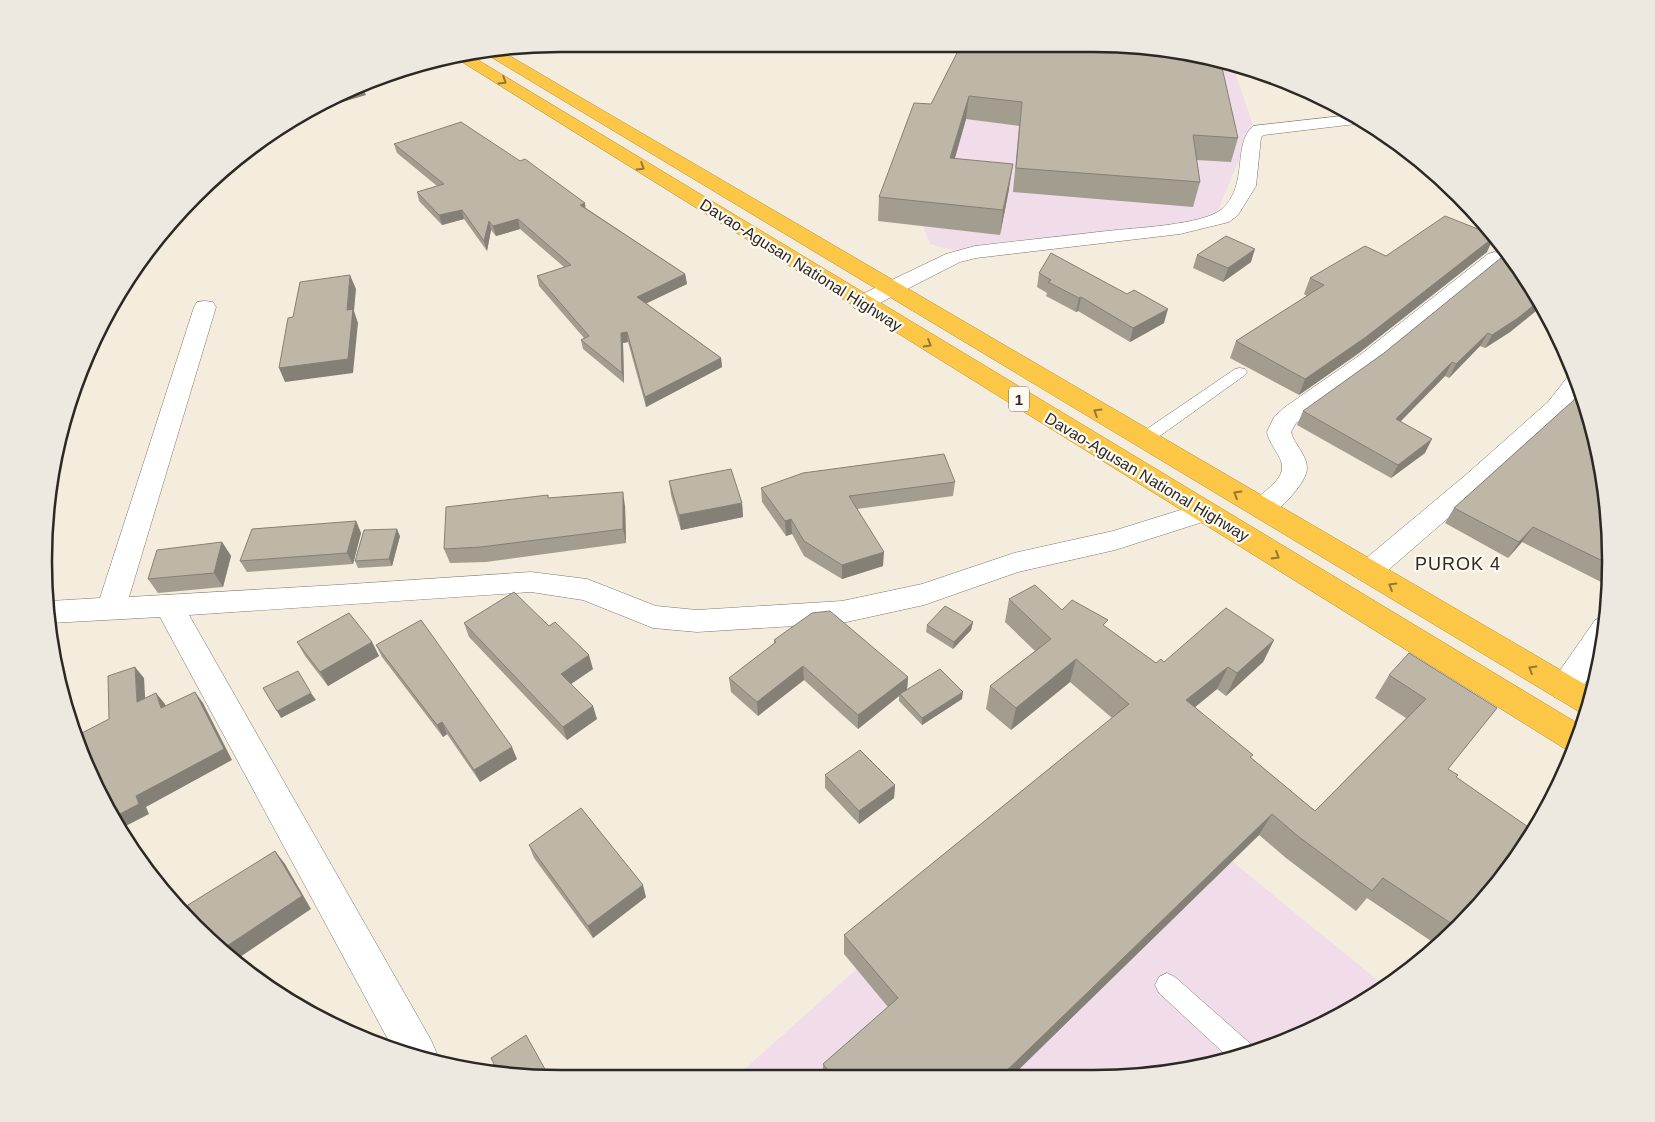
<svg xmlns="http://www.w3.org/2000/svg" width="1655" height="1122" font-family="Helvetica,sans-serif">
<style>
.industrial{fill:#f1dcea}
.lines{fill:none;stroke-linecap:round;stroke-linejoin:round}
.lane-casing{stroke:#7c7568;stroke-width:1}
.street-casing{stroke:#7c7568;stroke-width:1}
.highway-casing{stroke:#b3903b;stroke-width:1}
.lane{fill:#fff;fill-rule:evenodd}
.street{fill:#fff;fill-rule:evenodd}
.highway{fill:#fcc747;fill-rule:evenodd}
.wall{fill:#a39d90}
.shaded-wall{fill:#858076}
.building{fill:#beb7a8;stroke:#858076}
.oneway{stroke:#947836}
.labels{text-anchor:middle;dominant-baseline:central;stroke-width:4.5;stroke-linejoin:round;paint-order:stroke}
.shield{fill:#fefaf1;stroke:#6b6862;stroke-width:1}
.shield-label{font-size:15px;font-weight:bold;fill:#2c2924}
.street-label{font-size:16px;fill:#2c2924;stroke:#fefaf1}
.neighbourhood-label{font-size:18px;letter-spacing:1px;fill:#302a1f;stroke:#fefaf1}
.rim{fill:none;stroke:#2c2924;stroke-width:2.5}
</style>
<rect width="100%" height="100%" fill="#f4ecdd"/>
<g class="industrial">
<path d="M1002 44H1094L1195 54 1233 67 1253 125 1215 218 957 251 930 244 919 216 926 140 1003 80Z"/>
<path d="M1099 753 1386 987 1292 1039 1195 1068 1094 1078H741L738 1075Z"/>
</g>
<g class="lines">
<defs>
<g id="lane">
<path d="M1240 368 1245 369 1247 372 1245 375 1150 443H1138L1136 439 1138 435 1235 369Z"/>
<path d="M1167 973 1175 977 1252 1045 1254 1050 1229 1058 1159 993 1155 985 1159 977Z"/>
</g>
<g id="street">
<path d="M1351 115 1364 123 1264 135 1261 137 1256 186 1238 215 1229 222 1180 234 976 258 960 262 870 308 862 309 854 308 851 303 854 298 946 254 975 246C1019 241 1063 236 1107 231 1133 228 1204 225 1222 209 1249 185 1232 144 1253 126Z"/>
<path d="M1495 252 1502 254 1505 258 1502 262 1376 365 1296 423 1291 432C1294 444 1307 455 1307 468 1307 482 1283 507 1271 514 1264 518 1258 516 1252 514L1248 508C1257 493 1288 482 1281 461 1277 451 1269 443 1267 432L1274 417 1285 407 1360 355 1488 254Z"/>
<path d="M205 301 213 302 216 307 129 597 336 585 531 572 587 579 656 606 697 610 842 601 922 584 1014 553 1113 531 1203 503 1212 505 1216 512 1212 519 1115 550 1018 572 924 605 842 623 697 632 653 628 583 600 531 592 189 615 431 1040 437 1054 434 1060 391 1045 160 617 51 623 50 601 100 598 194 307 197 302Z"/>
<path d="M1575 373 1580 391 1564 412 1486 485 1378 579 1368 582 1358 579 1354 572 1358 565 1468 473 1548 402 1569 375Z"/>
<path d="M1606 617 1602 657 1576 697 1565 700 1554 697 1550 688 1554 679 1595 620Z"/>
</g>
<g id="highway">
<path d="M496 48 1593 689 1586 714 1578 711 481 51Z"/>
<path d="M468 54 1582 726 1574 752 1567 750 454 57Z"/>
</g>
</defs>
<use href="#lane" class="lane-casing"/>
<use href="#street" class="street-casing"/>
<use href="#highway" class="highway-casing"/>
<use href="#lane" class="lane"/>
<use href="#street" class="street"/>
<use href="#highway" class="highway"/>
</g>
<g class="wall">
<path d="M1026 44H1094L1238 138 1231 162 1196 160 1200 182 1193 207 1013 192 1019 126 966 119 955 158 1009 189 1000 235 878 221 879 197 931 104 1026 48Z"/>
<path d="M394 144 586 208 685 274 687 284 646 303 721 358 722 367 646 407 628 342 623 343 624 383 583 349 581 340 584 338 539 286 537 276 564 267 520 229 496 236 491 230 487 251 464 219 442 225 419 201 417 192 437 186 397 153Z"/>
<path d="M1487 252 1359 353 1299 395 1230 358 1236 341 1307 296 1304 294 1310 278 1386 256Z"/>
<path d="M1197 255 1251 262 1223 282 1193 268Z"/>
<path d="M1039 273 1164 323 1130 342 1078 311 1076 312 1046 296 1047 293 1037 287Z"/>
<path d="M1524 273 1542 306 1510 332 1485 348 1480 346 1449 378 1445 376 1401 421 1425 453 1391 478 1297 425 1303 411Z"/>
<path d="M1566 407 1611 561 1609 586 1522 542 1508 558 1445 523 1454 508Z"/>
<path d="M669 481 742 503 743 517 681 530 671 495Z"/>
<path d="M955 482 953 496 857 509 883 566 842 579 804 556 792 534 786 536 762 502 761 488Z"/>
<path d="M548 495 549 498 625 506 626 543 486 562 450 563 444 549Z"/>
<path d="M356 521 361 533 353 564 247 572 240 561Z"/>
<path d="M400 536 392 566 358 568 355 561Z"/>
<path d="M222 542 231 556 223 587 158 593 148 579Z"/>
<path d="M1009 599 1062 610 1105 627 1156 663 1274 640 1263 662 1226 696 1217 689 1195 707 1251 758 1315 811 1406 718 1375 698 1389 675 1497 708 1448 769 1456 777 1460 927 1437 945 1367 898 1356 911 1286 858 1259 835 1010 1078H823V1064L888 1007 844 954V935L1112 718 1070 682 1011 730 986 709 990 686 1035 651 1005 622Z"/>
<path d="M973 622 971 630 953 649 926 632 927 625Z"/>
<path d="M464 623 593 669 571 684 597 719 567 740 469 637Z"/>
<path d="M774 640 908 677 907 689 962 699 922 725 899 701V696L858 729 804 680 758 716 731 692 729 678 774 644Z"/>
<path d="M297 642H372L379 656 328 686 305 656Z"/>
<path d="M376 645 517 759 480 782 447 734 443 737 382 657Z"/>
<path d="M825 775 895 785 894 798 859 824 825 788Z"/>
<path d="M529 845 646 897 593 938 534 858Z"/>
</g>
<g class="shaded-wall">
<path d="M373 82 374 88 364 91 366 95 326 107 325 105Z"/>
<path d="M969 96 966 119 948 182 950 158Z"/>
<path d="M1013 164 1009 189 1000 235 1003 210Z"/>
<path d="M585 203 586 212 580 205Z"/>
<path d="M462 210 464 219 442 225 439 215Z"/>
<path d="M518 219 520 229 496 236 493 226Z"/>
<path d="M489 221 491 230 487 251 484 241Z"/>
<path d="M1494 237 1487 252 1359 353 1299 395 1305 379Z"/>
<path d="M1255 249 1251 262 1223 282 1228 268Z"/>
<path d="M685 274 687 284 639 307 637 297Z"/>
<path d="M350 275 356 289 354 311 358 323 353 373 285 382 279 368 347 310Z"/>
<path d="M1081 297 1078 311 1076 312 1079 298Z"/>
<path d="M1539 301 1542 306 1510 332 1485 348 1492 335Z"/>
<path d="M1168 309 1164 323 1130 342 1133 328Z"/>
<path d="M627 332 628 342 623 343 624 383 622 373 621 333Z"/>
<path d="M1488 333 1480 346 1449 378 1456 364Z"/>
<path d="M721 358 722 367 646 407 645 397Z"/>
<path d="M1452 362 1445 376 1389 433 1396 419Z"/>
<path d="M1432 439 1425 453 1391 478 1398 465Z"/>
<path d="M623 492 625 506 626 543 623 529Z"/>
<path d="M742 503 743 517 681 530 679 515Z"/>
<path d="M791 519 792 534 786 536 785 521Z"/>
<path d="M356 521 361 533 353 564 347 553Z"/>
<path d="M1533 527 1522 542 1508 558 1519 542Z"/>
<path d="M397 529 400 536 392 566 389 559Z"/>
<path d="M222 542 231 556 223 587 214 573Z"/>
<path d="M884 552 883 566 842 579V565Z"/>
<path d="M973 622 971 630 953 649 954 642Z"/>
<path d="M1274 640 1263 662 1226 696 1237 673Z"/>
<path d="M372 642 379 656 328 686 320 672Z"/>
<path d="M589 655 593 669 565 688 561 674Z"/>
<path d="M1076 659 1070 682 1011 730 1016 708Z"/>
<path d="M803 666 804 680 758 716 757 702Z"/>
<path d="M135 667 144 678 146 712 137 702Z"/>
<path d="M1228 667 1217 689 1177 722 1186 700Z"/>
<path d="M908 677 907 691 900 694 899 696 858 729V715Z"/>
<path d="M195 692 203 703 232 760 146 807 149 814 120 829 112 818Z"/>
<path d="M963 692 962 699 922 725V718Z"/>
<path d="M156 693 165 704 170 719 161 708Z"/>
<path d="M311 693 316 700 281 718 277 711Z"/>
<path d="M593 706 597 719 567 740 563 727Z"/>
<path d="M442 722 447 734 443 737 437 725Z"/>
<path d="M512 747 517 759 480 782 474 770Z"/>
<path d="M895 785 894 798 859 824V811Z"/>
<path d="M1272 814 1259 835 1010 1078H999Z"/>
<path d="M275 851 285 864 311 909 234 961 221 950Z"/>
<path d="M643 885 646 897 593 938 588 926Z"/>
</g>
<g class="building">
<path d="M998 44 1027 48V44H1094L1195 54 1221 63 1238 138 1193 135 1200 182 1016 168 1022 102 969 96 950 158 1013 164 1003 210 879 197 914 103 931 104 961 45Z"/>
<path d="M461 122 520 161 525 159 585 203 580 205 685 274 637 297 721 358 645 397 627 332 621 333 622 373 581 340 589 336 537 276 571 265 518 219 493 226 489 221 484 241 462 210 439 215 417 192 444 184 394 144Z"/>
<path d="M1445 216 1493 235 1494 237 1366 337 1305 379 1236 341 1324 285 1310 278 1365 246 1386 256Z"/>
<path d="M1226 236 1255 249 1228 268 1197 255Z"/>
<path d="M1051 253 1127 294 1134 290 1168 309 1133 328 1081 297 1079 298 1048 282 1051 280 1039 273Z"/>
<path d="M1507 253 1524 273 1539 301 1518 318 1492 335 1488 333 1456 364 1452 362 1396 419 1432 439 1398 465 1303 411 1384 353Z"/>
<path d="M350 275 347 310 353 309 348 359 279 368 288 318 293 317 300 282Z"/>
<path d="M1581 394 1601 460 1611 561V565L1533 527 1519 542 1454 508 1566 407Z"/>
<path d="M944 454 955 482 849 496 884 552 842 565 804 541 791 519 785 521 761 488 803 473Z"/>
<path d="M731 469 742 503 679 515 669 481Z"/>
<path d="M623 492V529L481 547 444 549 446 507 548 495V498Z"/>
<path d="M356 521 347 553 240 561 252 529Z"/>
<path d="M397 529 389 559 355 561 364 530Z"/>
<path d="M222 542 214 573 148 579 157 550Z"/>
<path d="M1035 585 1062 610 1072 600 1108 620 1103 625 1156 663 1161 659 1164 662 1226 608 1274 640 1237 673 1228 667 1186 700 1253 755 1250 757 1315 811 1426 699 1389 675 1409 653 1497 708 1448 769 1458 775 1456 777 1534 831 1524 848 1458 928 1383 878 1372 891 1299 837 1272 814 999 1078H834L823 1064 898 998 844 935 1129 704 1076 659 1016 708 990 686 1051 639 1009 599Z"/>
<path d="M514 592 549 626 555 622 589 655 561 674 593 706 563 727 464 623Z"/>
<path d="M945 606 973 622 954 642 927 625Z"/>
<path d="M830 611 908 677 858 715 803 666 757 702 729 678 776 642 774 640 812 613Z"/>
<path d="M349 613 372 642 320 672 297 642Z"/>
<path d="M421 620 512 747 474 770 442 722 437 725 376 645Z"/>
<path d="M135 667 137 702 156 693 161 708 195 692 224 749 136 796 139 804 112 818 92 772 94 771 80 734 109 719 108 676Z"/>
<path d="M940 669 963 692 922 718 900 694Z"/>
<path d="M298 671 311 693 277 711 263 688Z"/>
<path d="M860 750 895 785 859 811 825 775Z"/>
<path d="M581 808 643 885 588 926 529 845Z"/>
<path d="M275 851 302 896 221 950 201 932 188 905Z"/>
<path d="M526 1035 546 1071 550 1077 498 1072 491 1058Z"/>
</g>
<defs><path id="oneway-chevron" d="M-2-3.5L2.5 0L-2 3.5" fill="none" stroke-width="1.6" stroke-linecap="round" stroke-linejoin="round" transform="scale(1.25)"/></defs>
<g class="oneway">
<use href="#oneway-chevron" transform="translate(503 81) rotate(32)"/>
<use href="#oneway-chevron" transform="translate(641 167) rotate(32)"/>
<use href="#oneway-chevron" transform="translate(928 344) rotate(31)"/>
<use href="#oneway-chevron" transform="translate(1097 412) rotate(-149)"/>
<use href="#oneway-chevron" transform="translate(1237 494) rotate(-149)"/>
<use href="#oneway-chevron" transform="translate(1276 556) rotate(31)"/>
<use href="#oneway-chevron" transform="translate(1392 586) rotate(-149)"/>
<use href="#oneway-chevron" transform="translate(1532 669) rotate(-149)"/>
</g>
<g class="labels">
<rect class="shield" x="1009" y="386.5" width="20" height="25" rx="4"/>
<g class="shield-label">
<text x="1019" y="399">1</text>
</g>
<g class="street-label">
<text transform="translate(801 265) rotate(32)">Davao-Agusan National Highway</text>
<text transform="translate(1147 477) rotate(31)">Davao-Agusan National Highway</text>
</g>
<g class="neighbourhood-label">
<text x="1458" y="564">PUROK 4</text>
</g>
</g>
<path d="M0 0H1655V1122H0ZM560 52H1094A508 508 0 0 1 1602 560V562A508 508 0 0 1 1094 1070H560A508 508 0 0 1 52 562V560A508 508 0 0 1 560 52Z" fill="#ede9e1" fill-rule="evenodd"/>
<path class="rim" d="M560 52H1094A508 508 0 0 1 1602 560V562A508 508 0 0 1 1094 1070H560A508 508 0 0 1 52 562V560A508 508 0 0 1 560 52Z"/>
</svg>
